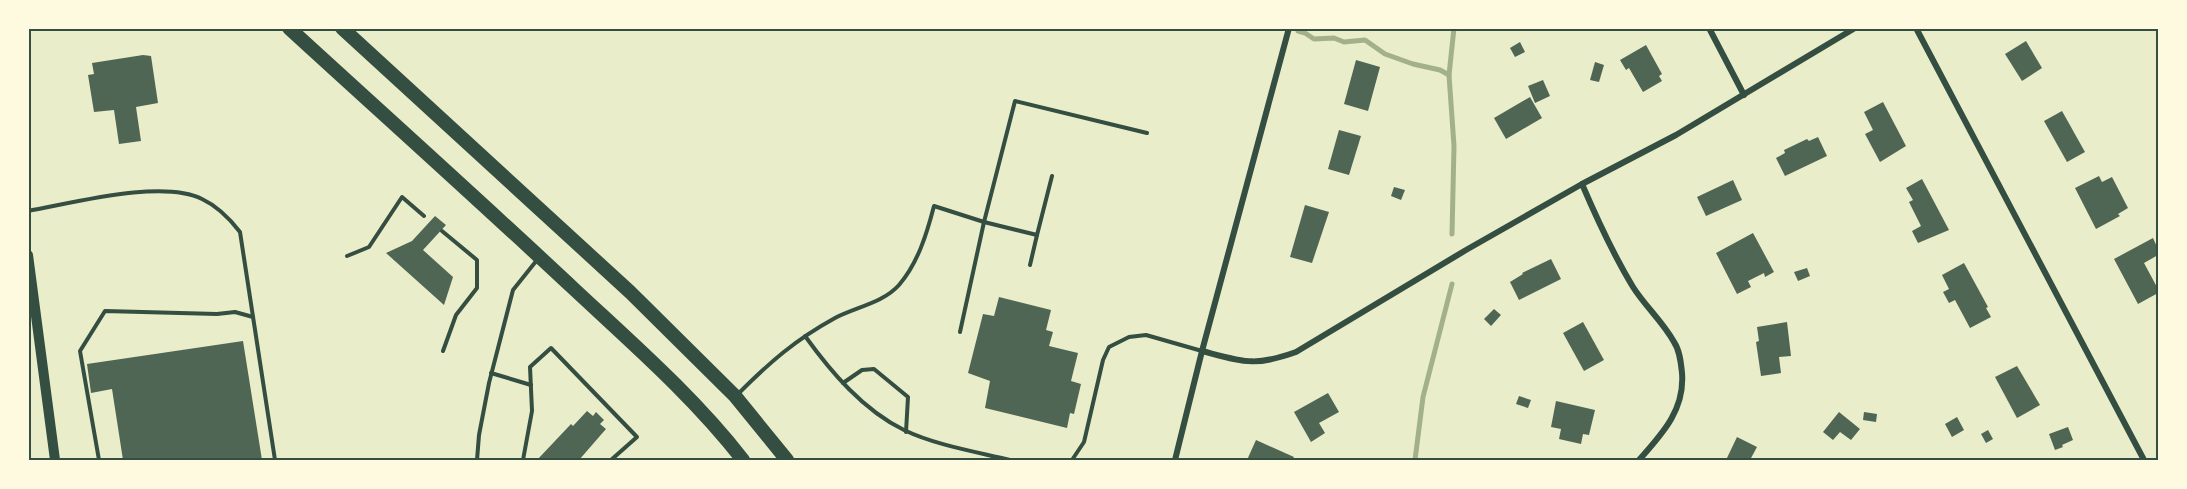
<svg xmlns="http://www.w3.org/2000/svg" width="2187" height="489" font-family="Merriweather,serif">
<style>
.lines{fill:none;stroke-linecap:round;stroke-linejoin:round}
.stream{stroke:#a3b18a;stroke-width:5}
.building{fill:#4f6655}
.service{stroke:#344e41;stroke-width:4}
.minor{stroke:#344e41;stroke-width:6}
.tertiary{stroke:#344e41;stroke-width:10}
.trunk{stroke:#344e41;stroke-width:14}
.neatline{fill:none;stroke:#344e41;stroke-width:2}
</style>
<rect width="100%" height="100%" fill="#e9edc9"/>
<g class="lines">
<g class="stream">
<path d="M1298 31 1305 33 1314 39 1334 38 1344 42 1365 40 1385 54 1413 64 1440 70 1449 75"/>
<path d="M1452 234 1454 146 1449 75 1454 28"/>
<path d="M1415 460 1423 397 1452 284"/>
</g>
</g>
<g class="building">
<path d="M2026 41 2042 68 2022 81 2005 54Z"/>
<path d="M1520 42 1525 52 1515 57 1510 48Z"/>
<path d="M1646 45 1662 74 1659 76 1662 81 1643 92 1629 68 1626 70 1620 60Z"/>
<path d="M143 55 151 56 158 103 136 107 141 141 119 144 114 110 94 112 88 75 94 74 92 63Z"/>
<path d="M1356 60 1380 67 1368 111 1344 104Z"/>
<path d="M1595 62 1604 65 1599 82 1590 80Z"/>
<path d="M1543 80 1550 96 1535 103 1528 86Z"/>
<path d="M1530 97 1542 118 1506 139 1494 118Z"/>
<path d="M1883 102 1906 146 1880 162 1865 134 1873 130 1864 112Z"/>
<path d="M2062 111 2085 152 2067 162 2044 121Z"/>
<path d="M1339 130 1361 136 1349 175 1328 169Z"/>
<path d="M1818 137 1827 156 1785 176 1776 158 1785 153 1784 150 1807 139 1809 141Z"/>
<path d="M2099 176 2102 182 2112 177 2128 208 2118 214 2120 216 2096 229 2075 188Z"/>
<path d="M1922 179 1949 230 1918 243 1912 231 1921 226 1909 202 1913 200 1906 188Z"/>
<path d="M1733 180 1742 200 1706 216 1697 197Z"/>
<path d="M1394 187 1405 190 1401 200 1391 196Z"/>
<path d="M1305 205 1329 212 1312 263 1290 257Z"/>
<path d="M435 216 446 225 423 250 453 277 444 305 386 253 412 241Z"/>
<path d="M1753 233 1774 272 1765 277 1764 273 1748 281 1751 287 1737 294 1716 253Z"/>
<path d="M2153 238 2158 249V255L2144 263 2158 289V293L2138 304 2114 259Z"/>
<path d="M1551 259 1561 279 1519 300 1510 282 1523 274 1522 273Z"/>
<path d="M1964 263 1988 307 1986 308 1991 317 1970 328 1955 300 1949 303 1943 292 1949 289 1942 275Z"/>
<path d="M1807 268 1810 276 1798 281 1794 272Z"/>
<path d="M999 297 1051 310 1046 330 1053 332 1049 346 1078 353 1071 381 1081 384 1074 414 1070 413 1067 428 985 408 990 381 968 373 983 314 994 316Z"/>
<path d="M1494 309 1501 315 1491 326 1484 319Z"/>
<path d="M1583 322 1604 360 1584 371 1563 333Z"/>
<path d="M1787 322 1791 356 1779 357 1781 373 1761 376 1756 342 1759 341 1757 327Z"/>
<path d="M243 341 262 460H123L112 389 91 393 87 364Z"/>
<path d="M2017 366 2040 405 2017 418 1995 377Z"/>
<path d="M1328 393 1339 412 1319 423 1325 433 1311 442 1294 412Z"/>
<path d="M1519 396 1531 400 1528 408 1516 404Z"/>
<path d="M1556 401 1595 410 1589 435 1583 434 1581 444 1559 439 1561 429 1551 427Z"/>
<path d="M587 411 593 416 596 412 604 420 600 424 606 429 579 460H537L571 424 573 426Z"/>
<path d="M1839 412 1860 429 1851 440 1840 432 1833 440 1823 432Z"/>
<path d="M1864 412 1877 414 1876 422 1863 420Z"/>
<path d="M1957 417 1964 430 1952 437 1945 424Z"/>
<path d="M2068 427 2073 440 2062 445 2063 447 2055 450 2049 434Z"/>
<path d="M1988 430 1993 439 1986 443 1981 434Z"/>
<path d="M1737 437 1757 447 1750 460H1726Z"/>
<path d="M1256 440 1294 457 1292 460H1247Z"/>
</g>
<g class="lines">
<g class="service">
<path d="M28 211C73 203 162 179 202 199 217 206 230 219 240 232L275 460"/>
<path d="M442 231 477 260V288L456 315 443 351"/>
<path d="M347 256 369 247 402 197 424 216"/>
<path d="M1030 265 1037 235"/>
<path d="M960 332 984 222 1037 235 1052 176"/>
<path d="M805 336C831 372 863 410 904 430 935 445 977 452 1010 460"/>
<path d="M491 373 531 385"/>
<path d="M843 383 862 370 874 369 908 397 906 432"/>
<path d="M738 394C770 362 795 340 835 318 856 307 883 303 899 285 918 263 927 233 934 206L984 222 1015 101 1147 133"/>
<path d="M99 460 80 351 105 311 217 314 235 312 253 317"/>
<path d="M477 460 479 435 489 383 513 290 537 260"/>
<path d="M523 460 532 411 530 367 551 348 637 437 611 460"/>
<path d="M1072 460 1084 442 1103 360 1109 347 1129 337 1146 335 1202 351"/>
</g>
<g class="minor">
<path d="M1709 28 1744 95"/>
<path d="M1916 28 2144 460"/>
<path d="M1582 184C1597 219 1613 254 1633 287 1645 306 1663 322 1674 342 1680 351 1681 363 1682 373 1685 410 1662 434 1639 460"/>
<path d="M1202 351C1244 362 1254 367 1296 352L1466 250 1582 184 1676 135 1855 28"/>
<path d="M1175 460 1202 351 1289 28"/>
</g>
<path class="tertiary" d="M28 255 55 460"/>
<g class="trunk">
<path d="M289 28C384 115 480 201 574 289 633 344 694 397 743 460"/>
<path d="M342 28 630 292 735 396 787 460"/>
</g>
</g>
<rect width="2187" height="489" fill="none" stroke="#fefae0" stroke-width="60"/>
<rect x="30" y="30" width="2127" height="429" class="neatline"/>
</svg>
